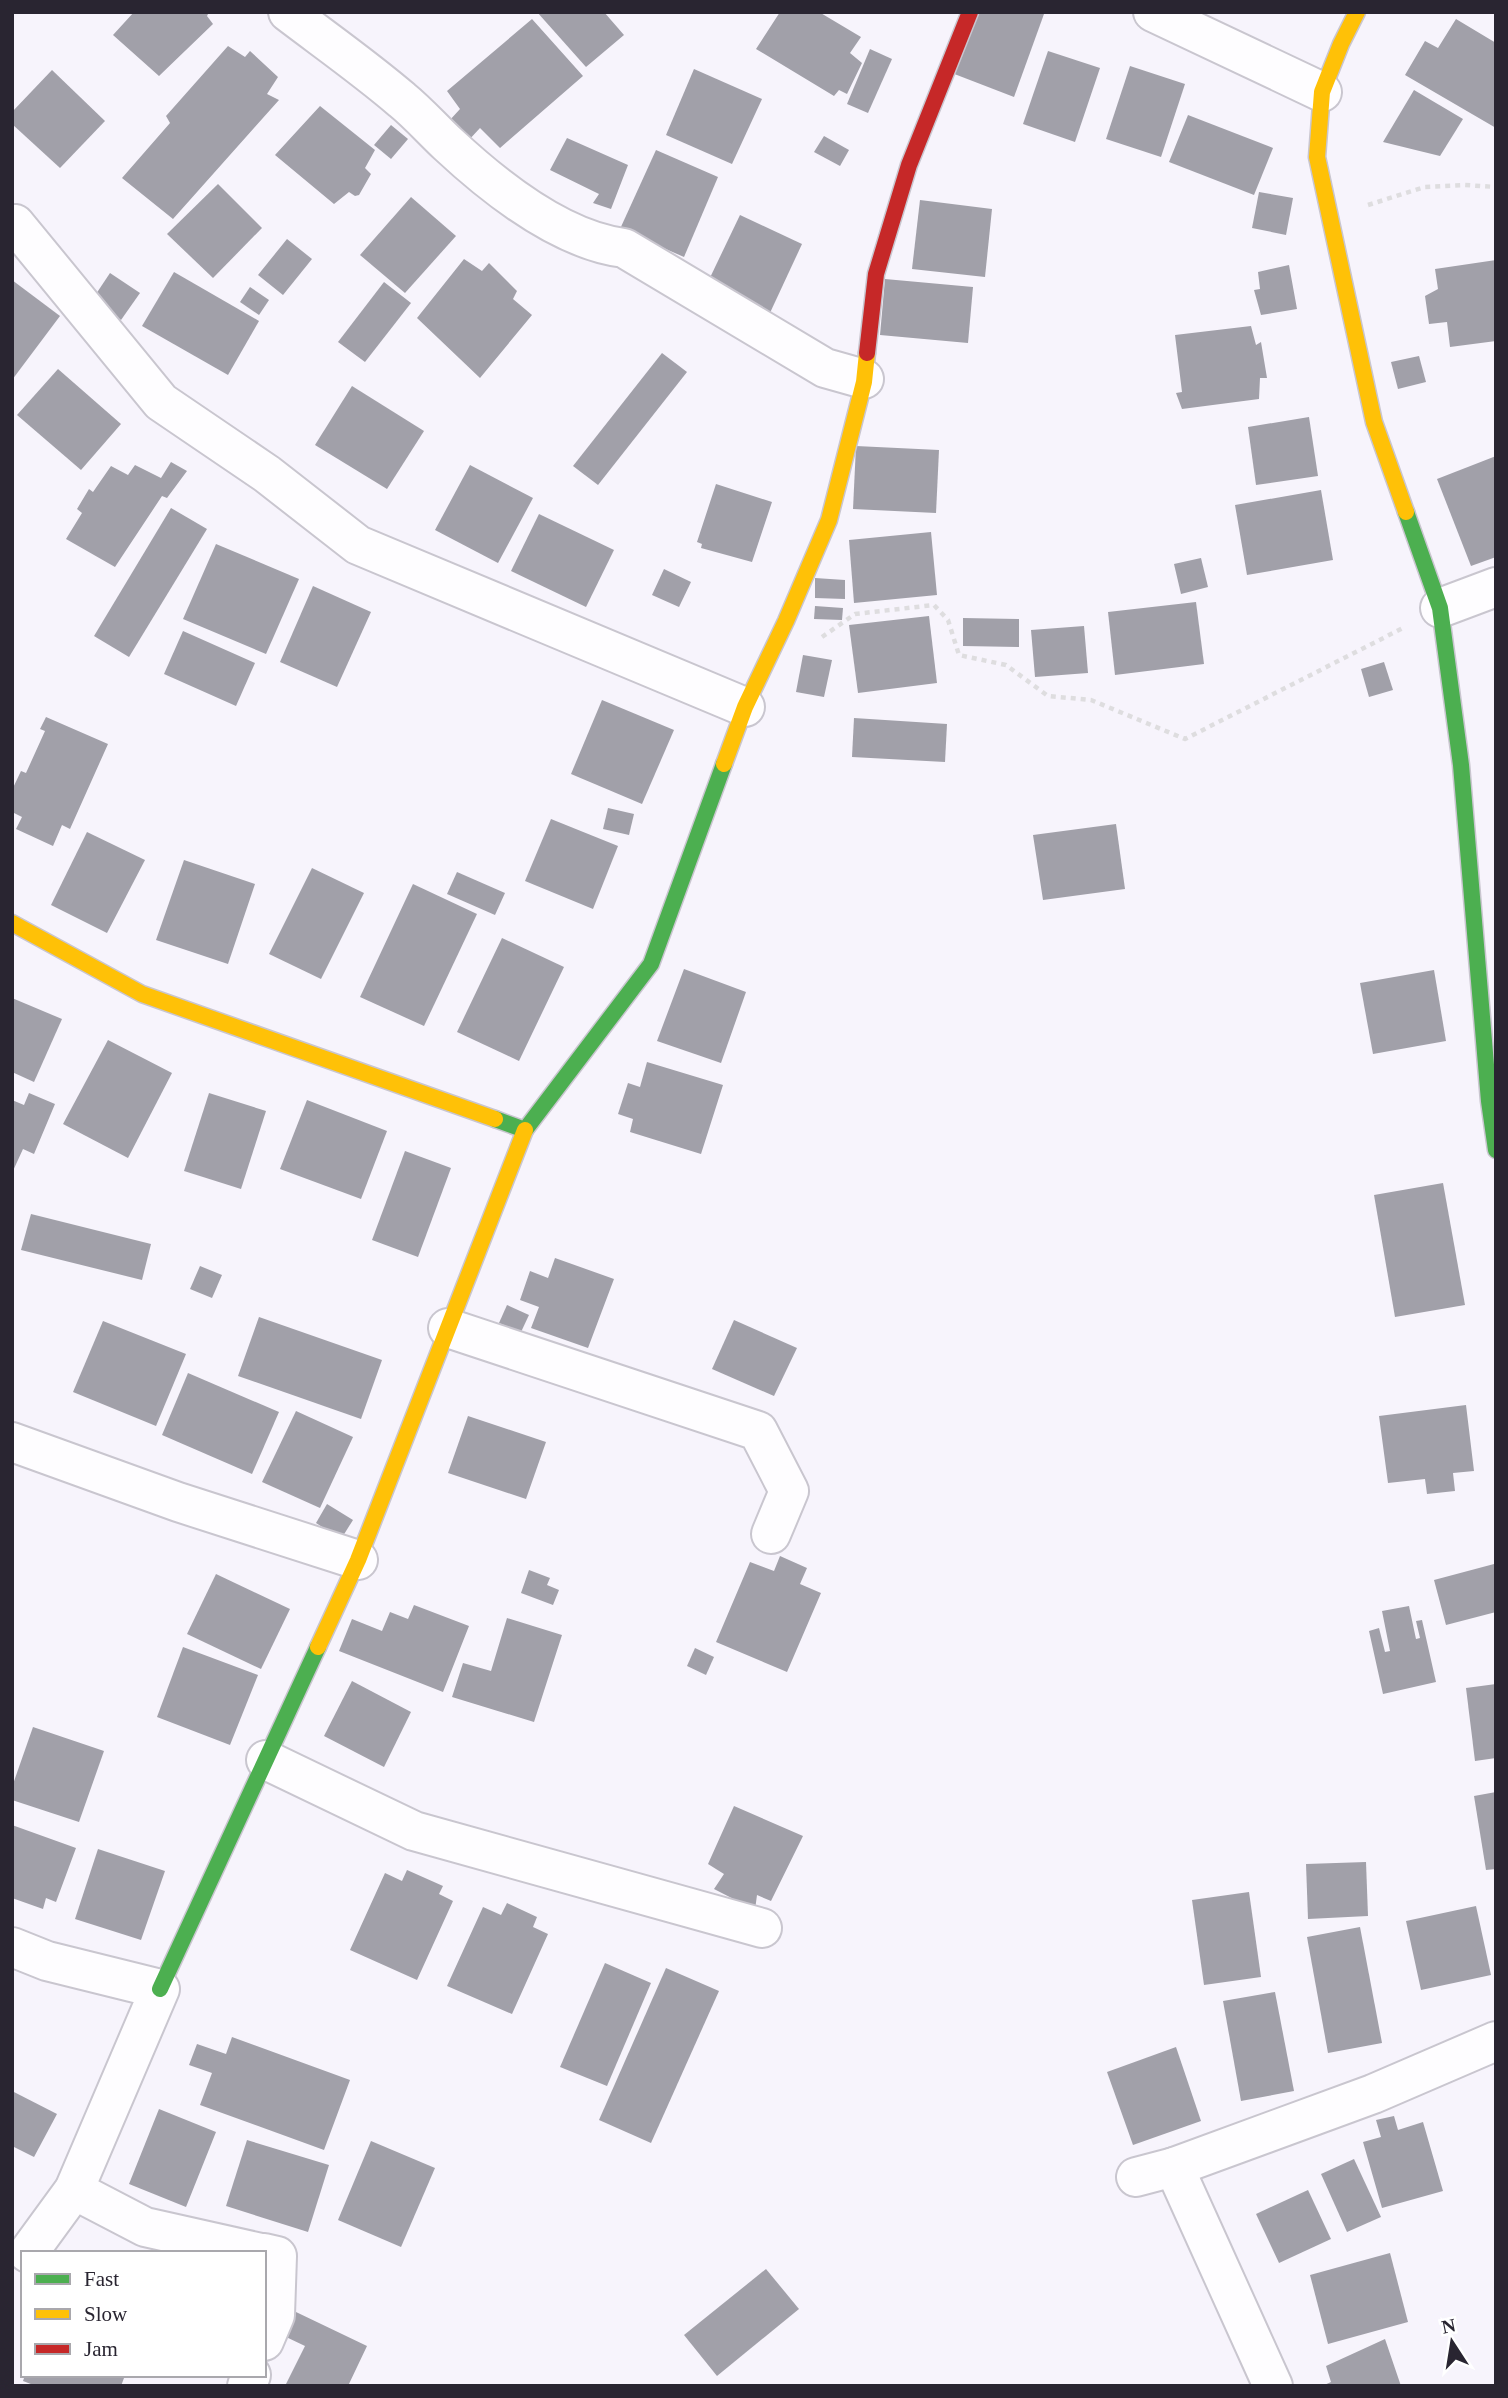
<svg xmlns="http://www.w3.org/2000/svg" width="1508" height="2398" font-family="Georgia,serif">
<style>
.building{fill:#a1a0a9}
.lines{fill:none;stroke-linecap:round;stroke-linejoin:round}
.street-casing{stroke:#c9c6cf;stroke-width:42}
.fast-casing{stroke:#c9c6cf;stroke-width:19}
.slow-casing{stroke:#c9c6cf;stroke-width:19}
.jam-casing{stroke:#c9c6cf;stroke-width:19}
.path{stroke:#dedddf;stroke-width:4.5;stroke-dasharray:5 5;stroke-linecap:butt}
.street{stroke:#fefdff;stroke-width:38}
.fast{stroke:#4caf50;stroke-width:16}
.slow{stroke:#ffc107;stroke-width:16}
.jam{stroke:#c62828;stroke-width:16}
</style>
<rect width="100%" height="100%" fill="#f7f4fc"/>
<g class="building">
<path d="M134 12H209L207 16 213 24 159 76 113 35Z"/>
<path d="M537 12H604L624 35 586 67Z"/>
<path d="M780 12H819L861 37 850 53 862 63 847 94 839 90 834 96 756 49Z"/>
<path d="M965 12 1044 14 1014 97 944 70Z"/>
<path d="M532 19 583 76 500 148 480 128 467 142 449 121 460 109 447 91Z"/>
<path d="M1456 19 1496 43V128L1405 75 1425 41 1438 48Z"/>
<path d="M228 46 245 57 250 51 278 77 267 94 279 100 173 219 122 178 170 123 166 116Z"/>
<path d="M870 49 892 59 868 113 847 104Z"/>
<path d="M1048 51 1100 68 1075 142 1023 124Z"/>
<path d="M1130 66 1185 84 1161 157 1106 139Z"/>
<path d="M694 69 762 99 732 164 666 135Z"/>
<path d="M52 70 105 121 60 168 12 124V112Z"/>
<path d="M1414 90 1463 119 1440 156 1383 142Z"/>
<path d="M320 106 375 150 365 168 371 174 359 195 355 196 349 192 334 204 275 155Z"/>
<path d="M1188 115 1273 148 1254 195 1169 162Z"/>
<path d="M391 125 408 139 391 159 374 145Z"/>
<path d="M824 136 849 150 840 166 814 152Z"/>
<path d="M567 138 628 165 611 209 593 203 599 194 550 170Z"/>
<path d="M656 150 718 177 684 257 620 229Z"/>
<path d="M218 184 262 228 213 278 167 234Z"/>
<path d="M1259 192 1293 198 1286 235 1252 228Z"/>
<path d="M411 197 456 236 405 293 360 255Z"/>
<path d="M920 200 992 209 985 277 912 269Z"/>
<path d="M740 215 802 244 769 315 706 286Z"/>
<path d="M287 239 312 259 283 295 258 275Z"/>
<path d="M464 259 482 271 489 263 517 291 513 299 532 315 480 378 417 318Z"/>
<path d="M1496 260V341L1450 347 1447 322 1429 324 1425 296 1438 289 1435 269Z"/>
<path d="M1289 265 1297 309 1261 315 1254 290 1260 289 1258 272Z"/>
<path d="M174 272 259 321 228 375 142 326Z"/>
<path d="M110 273 140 293 121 320 92 300Z"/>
<path d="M885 279 973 287 968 343 880 335Z"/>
<path d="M12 280 60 316 12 380Z"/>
<path d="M384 282 411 303 365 362 338 342Z"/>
<path d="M250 287 269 300 259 315 240 302Z"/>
<path d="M1251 326 1256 345 1261 342 1267 378H1260L1259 399 1182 409 1176 393 1182 392 1175 335Z"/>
<path d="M662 353 687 372 598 485 573 466Z"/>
<path d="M1419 356 1426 382 1398 389 1391 362Z"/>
<path d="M58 369 121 424 81 470 17 415Z"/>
<path d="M352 386 424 431 387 489 315 445Z"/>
<path d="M1309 417 1318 476 1256 485 1248 427Z"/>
<path d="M856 446 939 450 936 513 853 509Z"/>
<path d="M1496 456V557L1471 566 1437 479Z"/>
<path d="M171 462 187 471 167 498 162 496 115 567 66 539 82 513 77 509 89 489 93 492 111 466 128 475 135 465 161 478Z"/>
<path d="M470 465 533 498 498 563 435 530Z"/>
<path d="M716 484 772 502 752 562 701 548 702 544 697 542Z"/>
<path d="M1321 490 1333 560 1247 575 1235 505Z"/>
<path d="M171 508 207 529 129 657 94 636Z"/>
<path d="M539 514 614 550 586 607 511 571Z"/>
<path d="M931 532 937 595 854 603 849 540Z"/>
<path d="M216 544 299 579 266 654 183 619Z"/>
<path d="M1201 558 1208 587 1181 594 1174 564Z"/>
<path d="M664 569 691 582 679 607 652 595Z"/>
<path d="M815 578 845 580V599L815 598Z"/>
<path d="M313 586 371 612 337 687 280 662Z"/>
<path d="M1196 602 1204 664 1115 675 1108 612Z"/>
<path d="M815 606 843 608 842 620 814 619Z"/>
<path d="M929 616 937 683 858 693 849 625Z"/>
<path d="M963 618 1019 619V647L963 646Z"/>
<path d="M1084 626 1088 673 1035 677 1031 630Z"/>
<path d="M183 631 255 663 236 706 164 674Z"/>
<path d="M803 655 832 660 824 697 796 692Z"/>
<path d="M1384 662 1393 690 1369 697 1361 669Z"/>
<path d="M602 700 674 730 642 804 571 774Z"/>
<path d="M46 717 108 744 70 829 62 825 53 846 16 829 22 817 12 812V790L21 771 26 773 45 731 40 729Z"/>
<path d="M854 718 947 724 945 762 852 757Z"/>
<path d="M608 808 634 814 629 835 603 829Z"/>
<path d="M551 819 618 846 593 909 525 881Z"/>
<path d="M1116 824 1125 889 1043 900 1033 835Z"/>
<path d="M87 832 145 860 107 933 51 905Z"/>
<path d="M184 860 255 884 228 964 156 940Z"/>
<path d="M312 868 364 893 321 979 269 954Z"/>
<path d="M457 872 505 893 495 915 447 894Z"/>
<path d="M413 884 477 914 424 1026 360 997Z"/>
<path d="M502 938 564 967 519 1061 457 1032Z"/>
<path d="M684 969 746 992 721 1063 657 1041Z"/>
<path d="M1434 970 1446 1041 1373 1054 1360 983Z"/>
<path d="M12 998 62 1019 34 1082 12 1072Z"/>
<path d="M108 1040 172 1073 128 1158 63 1124Z"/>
<path d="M647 1062 723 1085 701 1154 630 1132 633 1119 618 1114 628 1083 640 1087Z"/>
<path d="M29 1093 55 1104 34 1154 23 1149 12 1173V1100L24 1105Z"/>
<path d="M209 1093 266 1111 241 1189 184 1171Z"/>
<path d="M307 1100 387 1131 361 1199 280 1169Z"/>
<path d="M405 1151 451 1168 418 1257 372 1240Z"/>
<path d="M1443 1183 1465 1305 1395 1317 1374 1195Z"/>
<path d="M31 1214 151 1244 142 1280 21 1250Z"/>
<path d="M555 1258 614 1279 588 1348 531 1328 539 1307 520 1300 530 1271 548 1278Z"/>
<path d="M200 1266 222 1275 212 1298 190 1289Z"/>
<path d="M507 1305 529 1315 521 1332 499 1323Z"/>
<path d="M259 1317 382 1360 361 1419 238 1376Z"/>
<path d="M734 1320 797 1348 774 1396 712 1369Z"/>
<path d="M103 1321 186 1354 156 1426 73 1392Z"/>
<path d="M188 1373 279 1412 252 1474 162 1435Z"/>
<path d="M1466 1405 1474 1471 1453 1473 1455 1491 1427 1494 1425 1479 1388 1483 1379 1416Z"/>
<path d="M296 1411 353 1437 320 1508 262 1482Z"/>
<path d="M468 1416 546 1442 526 1499 448 1473Z"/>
<path d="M327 1504 353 1520 341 1539 316 1523Z"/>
<path d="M780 1556 807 1568 800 1584 821 1593 787 1672 716 1642 750 1562 774 1571Z"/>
<path d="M1494 1564 1496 1612 1446 1625 1434 1580Z"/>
<path d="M529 1570 550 1578 547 1585 559 1590 553 1605 521 1593Z"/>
<path d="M216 1574 290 1609 261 1669 187 1634Z"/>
<path d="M414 1605 469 1626 443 1692 339 1651 352 1619 382 1631 390 1612 408 1619Z"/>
<path d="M1409 1606 1416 1639 1420 1638 1416 1621 1422 1620 1436 1682 1383 1694 1369 1631 1379 1628 1385 1652 1390 1651 1382 1611Z"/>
<path d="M507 1618 562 1635 534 1722 452 1697 463 1663 491 1671Z"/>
<path d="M183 1647 258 1675 230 1745 157 1717Z"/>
<path d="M695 1648 714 1657 706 1675 687 1666Z"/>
<path d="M352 1681 411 1712 384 1767 324 1736Z"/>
<path d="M1496 1684V1758L1475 1761 1466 1688Z"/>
<path d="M33 1727 104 1751 79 1822 12 1800V1787Z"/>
<path d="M1496 1792V1869L1486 1870 1474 1796Z"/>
<path d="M734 1806 803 1836 771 1901 757 1895 755 1910 714 1889 724 1874 708 1864Z"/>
<path d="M12 1825 76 1848 56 1902 46 1898 43 1909 12 1898Z"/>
<path d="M98 1849 165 1871 141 1940 75 1919Z"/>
<path d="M1366 1862 1368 1916 1308 1919 1306 1864Z"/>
<path d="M407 1870 443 1886 439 1894 453 1901 417 1980 350 1950 385 1873 402 1881Z"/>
<path d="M1249 1892 1261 1977 1204 1985 1192 1900Z"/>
<path d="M507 1903 537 1917 533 1927 548 1934 512 2014 447 1986 483 1907 501 1915Z"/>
<path d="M1476 1906 1491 1975 1421 1990 1406 1921Z"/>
<path d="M1360 1927 1382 2043 1328 2053 1307 1937Z"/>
<path d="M605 1963 651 1983 607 2086 560 2067Z"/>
<path d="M666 1968 719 1991 651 2143 599 2120Z"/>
<path d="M1275 1992 1294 2091 1241 2101 1223 2001Z"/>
<path d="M232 2037 350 2080 324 2150 200 2105 212 2073 189 2065 197 2044 226 2054Z"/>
<path d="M1176 2047 1201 2121 1133 2145 1107 2072Z"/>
<path d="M12 2091 57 2114 34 2157 12 2146Z"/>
<path d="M159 2109 216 2132 186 2207 129 2184Z"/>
<path d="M1394 2116 1398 2130 1423 2122 1443 2191 1382 2208 1363 2142 1381 2137 1376 2120Z"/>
<path d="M247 2140 329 2165 308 2232 226 2206Z"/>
<path d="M371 2141 435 2168 401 2247 338 2220Z"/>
<path d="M1354 2159 1381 2217 1347 2232 1321 2174Z"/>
<path d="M1308 2190 1331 2239 1279 2263 1256 2214Z"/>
<path d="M1390 2253 1408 2322 1328 2344 1310 2275Z"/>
<path d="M766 2269 799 2309 717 2376 684 2335Z"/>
<path d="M296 2312 367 2346 348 2386H285L305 2346 284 2336Z"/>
<path d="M1385 2339 1401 2386H1322L1331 2382 1326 2366Z"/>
<path d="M25 2375H116L124 2378 121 2386H36L23 2381Z"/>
</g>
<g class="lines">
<defs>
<g id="street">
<path d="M288 12C326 41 366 69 402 100 418 113 433 130 448 144 494 187 560 240 624 248L825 368 864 379"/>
<path d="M1153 12 1322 92"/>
<path d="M15 224 161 402 267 474 358 545 745 707"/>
<path d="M1440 608 1496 587"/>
<path d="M448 1328 758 1431 789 1491 771 1534"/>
<path d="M12 1442 178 1502 358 1560"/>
<path d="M266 1760 414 1831 762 1928"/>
<path d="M12 1947 47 1961 160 1989 74 2190 28 2253"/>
<path d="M1174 2167 1273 2386"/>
<path d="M1136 2177 1174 2167 1373 2094 1496 2041"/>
<path d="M74 2190 145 2227 261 2253"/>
<path d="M264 2253 277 2256 275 2315 264 2341"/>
<path d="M247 2386 251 2375"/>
</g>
<g id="fast">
<path d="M1406 512 1440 608 1461 765 1489 1101 1496 1150"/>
<path d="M495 1119 525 1130 651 964 724 764"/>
<path d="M160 1989 318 1647"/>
</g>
<g id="slow">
<path d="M1357 12 1341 44 1322 92 1317 157 1374 422 1406 512"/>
<path d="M724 764 745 707 786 621 829 520 864 382 867 353"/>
<path d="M12 923 142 994 495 1119"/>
<path d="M318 1647 358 1560 525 1130"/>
</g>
<path id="jam" d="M867 353 876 274 909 165 970 12"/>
</defs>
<use href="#street" class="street-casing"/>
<use href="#fast" class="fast-casing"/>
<use href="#slow" class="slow-casing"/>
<use href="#jam" class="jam-casing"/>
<g class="path">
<path d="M1368 205 1425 187 1465 185 1496 187"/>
<path d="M822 637 855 614 934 605 948 620 959 655 1006 665 1048 696 1091 700 1185 739 1403 628"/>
</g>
<use href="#street" class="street"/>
<use href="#fast" class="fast"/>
<use href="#slow" class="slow"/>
<use href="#jam" class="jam"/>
</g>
<rect width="1508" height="2398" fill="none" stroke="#292531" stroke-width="28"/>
<rect x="21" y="2251" width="245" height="126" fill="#ffffff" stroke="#a9a8ad" stroke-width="2"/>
<rect x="35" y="2274" width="35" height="10" fill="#4caf50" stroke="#a9a8ad" stroke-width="2"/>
<text x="84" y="2286" font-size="21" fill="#292531">Fast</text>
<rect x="35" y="2309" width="35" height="10" fill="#ffc107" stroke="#a9a8ad" stroke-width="2"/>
<text x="84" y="2321" font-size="21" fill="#292531">Slow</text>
<rect x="35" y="2344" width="35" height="10" fill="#c62828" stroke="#a9a8ad" stroke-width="2"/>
<text x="84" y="2356" font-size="21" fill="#292531">Jam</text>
<g transform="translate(1452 2342) rotate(348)" stroke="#ffffff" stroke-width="5" paint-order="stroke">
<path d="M0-5L12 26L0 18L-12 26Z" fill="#292531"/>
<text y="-10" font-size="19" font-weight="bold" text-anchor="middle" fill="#292531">N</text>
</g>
</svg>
